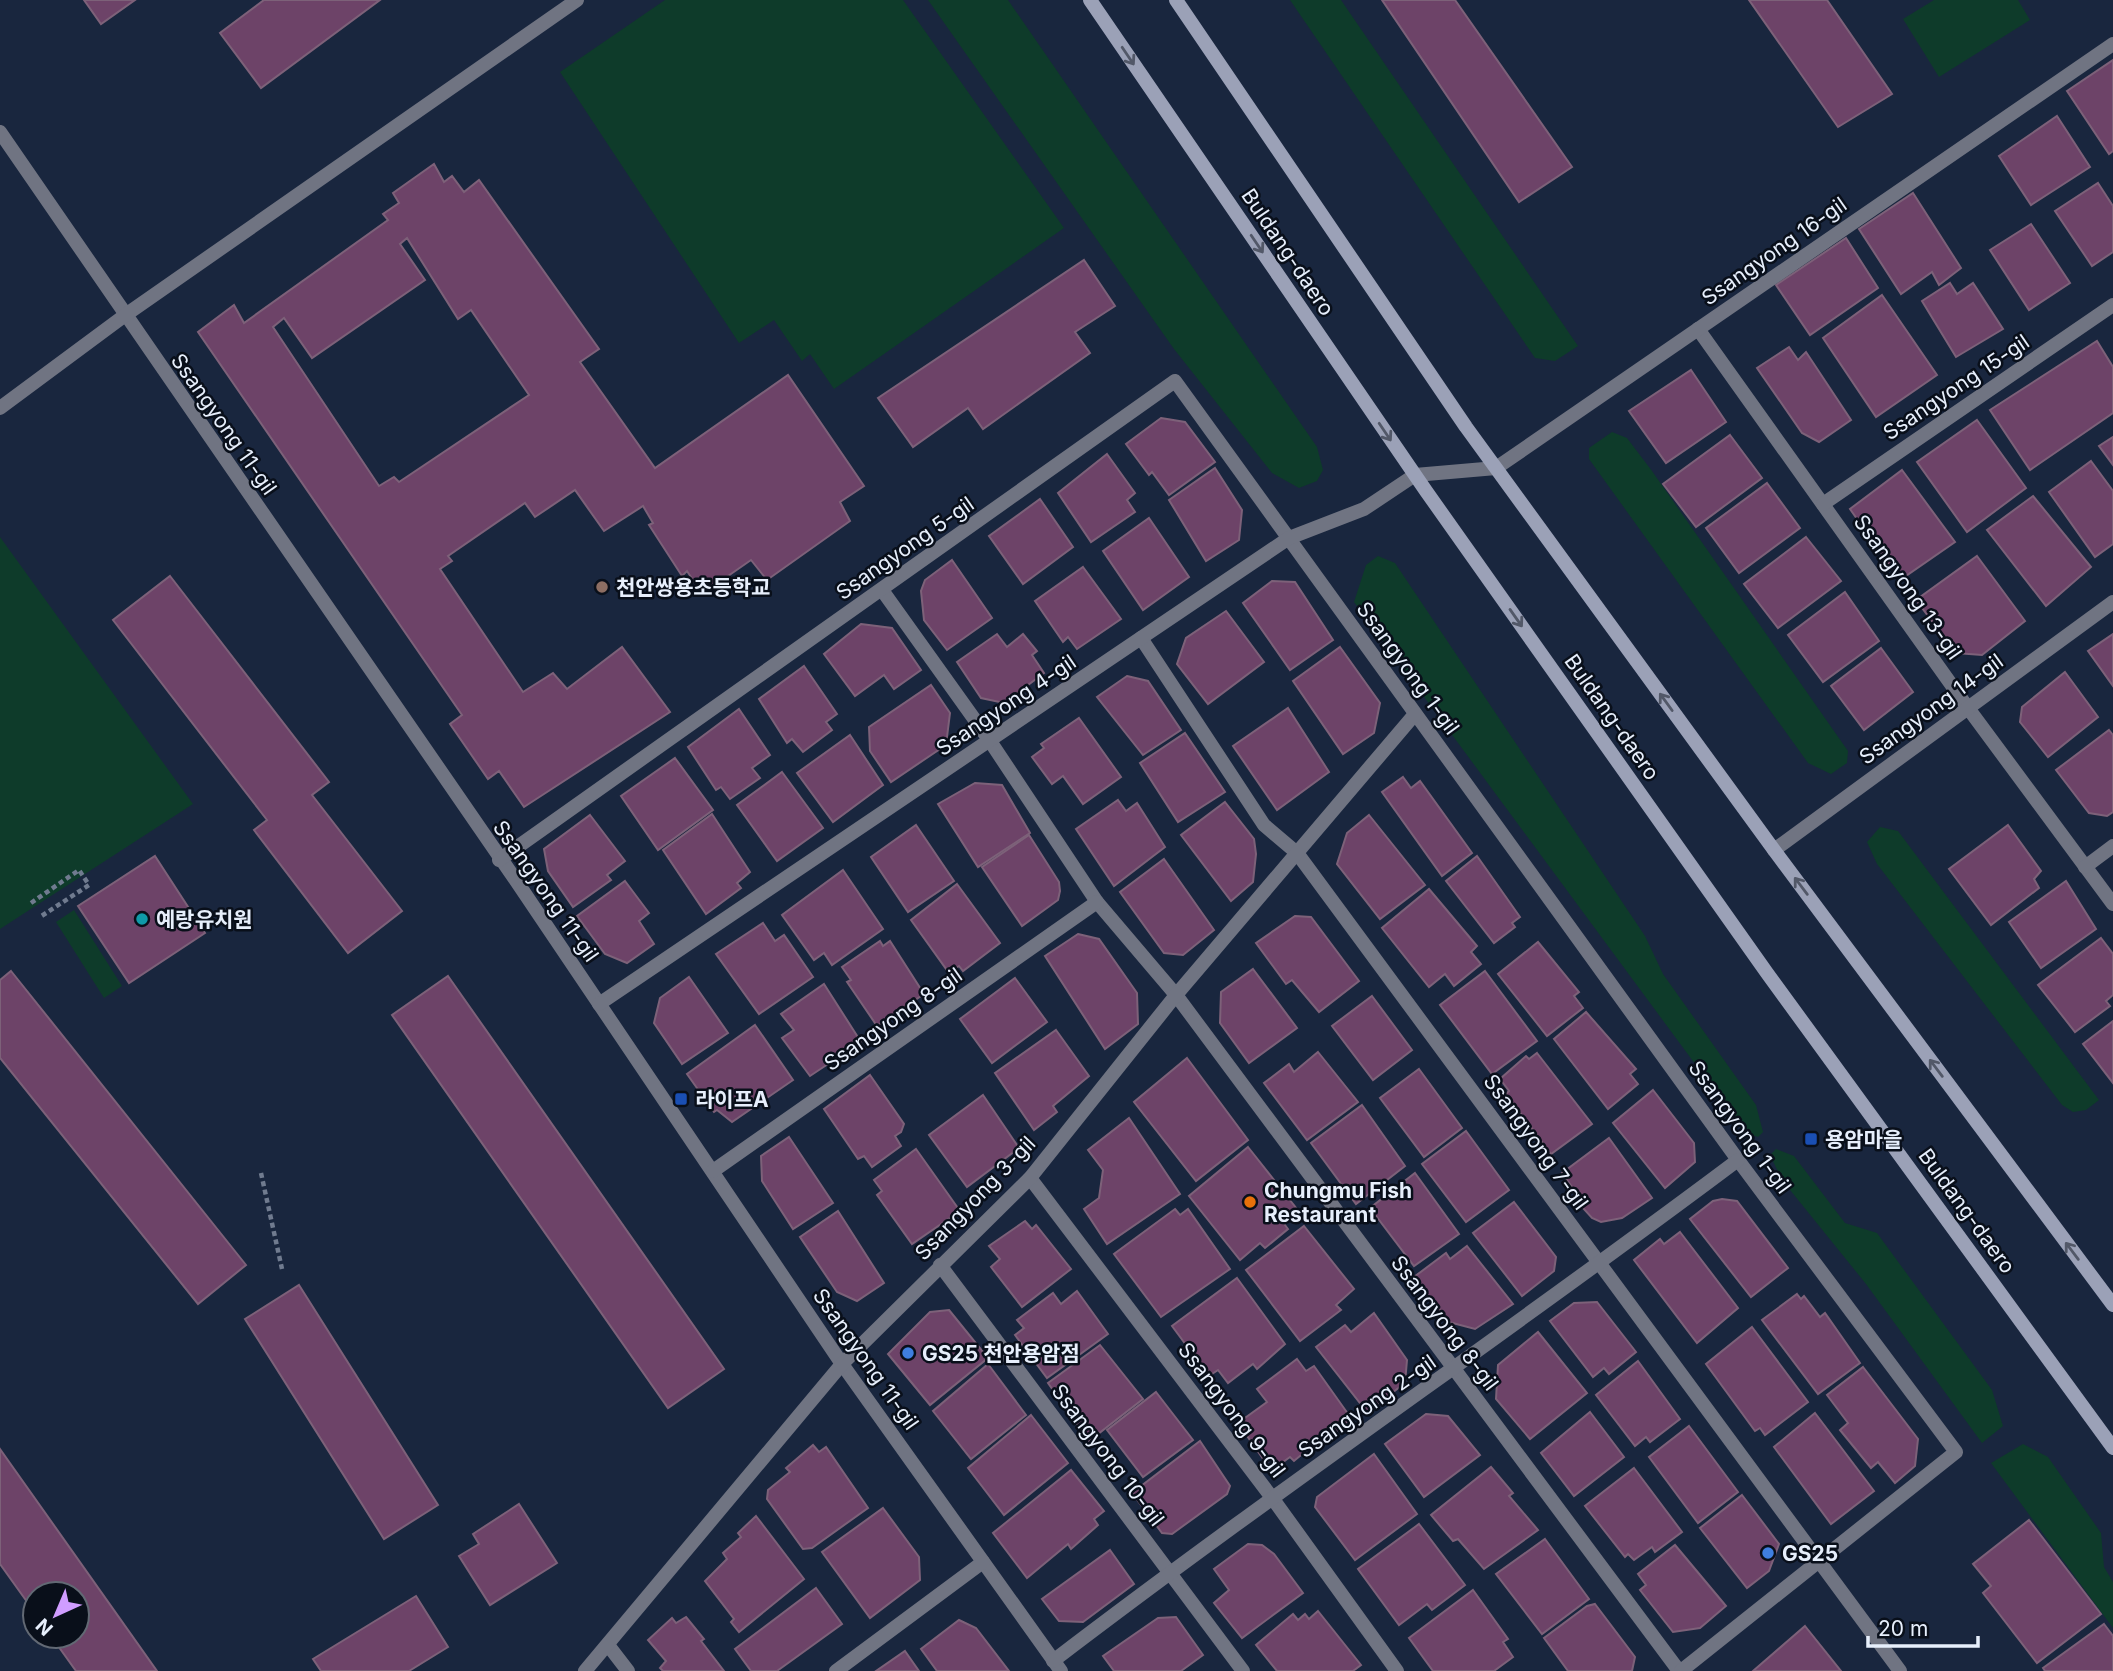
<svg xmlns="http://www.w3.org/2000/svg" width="2113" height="1671" font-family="Inter,'Noto Sans KR',sans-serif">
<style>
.green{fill:#0e3b2a}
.building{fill:#6d4368;stroke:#7d6179;stroke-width:2;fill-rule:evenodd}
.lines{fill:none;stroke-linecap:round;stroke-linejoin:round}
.path{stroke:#707b8f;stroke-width:4.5;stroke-dasharray:5 3.5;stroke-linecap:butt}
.street{stroke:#707482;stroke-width:14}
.secondary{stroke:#9ba1b7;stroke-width:14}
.oneway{stroke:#525868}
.education-dot{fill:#8d6e63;stroke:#090f1a;stroke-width:2.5}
.culture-dot{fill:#0f9aa8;stroke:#090f1a;stroke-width:2.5}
.transit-dot{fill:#1a4fb4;stroke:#090f1a;stroke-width:2.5}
.food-dot{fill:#e8710a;stroke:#090f1a;stroke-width:2.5}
.shop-dot{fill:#3f7fe0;stroke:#090f1a;stroke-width:2.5}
.labels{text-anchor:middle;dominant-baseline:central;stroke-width:5;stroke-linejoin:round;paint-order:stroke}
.street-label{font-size:21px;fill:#e7effc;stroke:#090f1a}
.poi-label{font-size:21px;font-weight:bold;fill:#e7effc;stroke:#090f1a;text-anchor:start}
</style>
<rect width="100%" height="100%" fill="#19263e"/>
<g class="green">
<path d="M665 0H903L1064 228 834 389 810 354 802 361 774 320 739 343 560 72Z"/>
<path d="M928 0H1008L1317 447 1323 470 1317 481 1299 488 1272 473 1174 349Z"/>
<path d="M1290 0H1341L1578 346 1555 361 1535 358Z"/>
<path d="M1934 0H2018L2030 20 1939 77 1903 19Z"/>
<path d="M1612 432 1627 438 1652 471 1848 751 1847 763 1831 774 1808 763 1589 459V448Z"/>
<path d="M0 537 193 804 0 929Z"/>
<path d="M1378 556 1395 563 1645 936 1663 974 1756 1105 1763 1132 1758 1137 1746 1133 1354 602 1366 565Z"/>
<path d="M1880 827 1898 831 2099 1100 2086 1110 2073 1112 2062 1105 1877 864 1867 842Z"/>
<path d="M74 910 122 986 104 998 56 922Z"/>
<path d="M1776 1149 1794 1156 1845 1223 1877 1233 1992 1390 2003 1426 1982 1443 1866 1284 1782 1180 1770 1155Z"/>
<path d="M2023 1444 2048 1457 2101 1533 2104 1567 2113 1582V1628L1991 1463Z"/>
</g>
<g class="building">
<path d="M84 0H135L101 24Z"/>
<path d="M264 0H380L261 88 220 33Z"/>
<path d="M1382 0H1455L1572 167 1519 202Z"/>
<path d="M1749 0H1827L1892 94 1838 127Z"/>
<path d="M2113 60V151L2109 154 2067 91Z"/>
<path d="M2057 116 2090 167 2031 205 1999 156Z"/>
<path d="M434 164 444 182 452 176 464 192 479 180 599 349 580 362 655 468 788 375 864 486 840 502 850 521 767 580 751 560 702 594 687 571 682 576 649 525 653 523 643 506 604 531 575 490 535 517 525 503 448 556 452 561 440 569 523 692 553 673 567 689 622 647 670 712 524 807 499 771 488 779 450 724 462 715 198 332 234 305 244 323 388 220 383 214 399 203 393 193ZM407 238 458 319 471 310 529 395 399 482 394 477 379 486 273 327 284 318 312 358 425 280 400 244Z"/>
<path d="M2098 183 2113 206V252L2092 266 2055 211Z"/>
<path d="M1913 193 1961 268 1939 285 1932 272 1901 294 1859 229Z"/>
<path d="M2031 224 2070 283 2029 310 1990 250Z"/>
<path d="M1846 238 1878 288 1810 335 1776 285Z"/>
<path d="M1084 260 1115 306 1075 332 1090 353 983 429 968 408 913 447 878 398Z"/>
<path d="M1950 283 1957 294 1973 283 2003 329 1956 357 1922 301Z"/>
<path d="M1882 295 1937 375 1876 417 1823 338Z"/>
<path d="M2097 341 2113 367V413L2030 470 1990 410Z"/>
<path d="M1789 347 1798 360 1806 352 1851 420 1819 442 1802 433 1757 368Z"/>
<path d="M1691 370 1726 422 1666 463 1629 411Z"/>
<path d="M1161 418 1185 422 1215 462 1169 495 1152 472 1149 475 1126 444Z"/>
<path d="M1977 420 2026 488 1967 532 1917 462Z"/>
<path d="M1730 435 1762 478 1696 527 1663 484Z"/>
<path d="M2113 437V465L2099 446Z"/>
<path d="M1107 454 1135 493 1127 500 1135 512 1091 542 1058 493Z"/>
<path d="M2091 461 2113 491V544L2095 557 2049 492Z"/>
<path d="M1215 468 1242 510 1239 540 1206 561 1169 500Z"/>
<path d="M1902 470 1955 542 1900 580 1850 509Z"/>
<path d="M1767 483 1800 528 1739 573 1706 528Z"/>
<path d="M2033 496 2091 567 2046 606 1987 530Z"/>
<path d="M1040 499 1073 547 1023 584 989 536Z"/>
<path d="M1149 518 1189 577 1143 610 1103 551Z"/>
<path d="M1806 537 1841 581 1778 628 1744 584Z"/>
<path d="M1977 556 2025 621 1982 655 1956 653 1916 600Z"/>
<path d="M952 560 992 618 947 650 924 620 921 591 925 580Z"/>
<path d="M1083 567 1121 619 1077 649 1068 637 1063 642 1035 601Z"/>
<path d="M170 576 329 782 312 795 402 911 348 953 254 830 267 820 113 620Z"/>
<path d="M1272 581 1295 582 1333 640 1290 670 1243 603Z"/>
<path d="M1845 592 1879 641 1823 682 1788 635Z"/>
<path d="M1226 611 1264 662 1208 704 1177 664 1186 638Z"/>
<path d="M861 624 892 628 921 670 894 689 884 675 855 696 824 654Z"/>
<path d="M997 634 1007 647 1023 634 1037 651 1032 655 1044 673 1004 703 981 698 957 662Z"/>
<path d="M2113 634V686L2088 651Z"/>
<path d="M1340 647 1380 703 1374 733 1343 754 1293 681Z"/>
<path d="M1881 648 1913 692 1864 730 1831 686Z"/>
<path d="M804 666 837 714 826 722 832 730 803 752 792 739 787 743 759 699Z"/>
<path d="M2065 672 2098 717 2048 757 2020 722 2022 707Z"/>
<path d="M1127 676 1148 681 1181 730 1143 755 1097 697Z"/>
<path d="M931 685 950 713 946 745 891 782 870 751 869 727Z"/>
<path d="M1288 708 1329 772 1277 810 1233 746Z"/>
<path d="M739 709 770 755 752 768 760 778 730 799 721 787 716 790 688 747Z"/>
<path d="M1079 718 1121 777 1083 804 1063 776 1052 784 1032 757 1044 748 1041 744Z"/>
<path d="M2109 730 2113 735V812L2107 816 2089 813 2056 770Z"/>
<path d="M1185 733 1225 792 1178 822 1140 763Z"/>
<path d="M850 735 883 785 833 822 797 773Z"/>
<path d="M675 758 713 810 658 850 621 796Z"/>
<path d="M782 772 823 828 777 861 737 805Z"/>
<path d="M1403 777 1411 788 1420 781 1472 853 1442 876 1382 792Z"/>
<path d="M975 783 1002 785 1030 833 978 867 938 804Z"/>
<path d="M1118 800 1126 811 1137 803 1165 847 1114 886 1076 829Z"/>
<path d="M1225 802 1254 839 1256 854 1253 882 1231 901 1181 835Z"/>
<path d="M712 814 750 872 737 883 741 888 706 914 663 850Z"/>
<path d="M590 815 625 861 607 875 611 880 573 907 548 871 544 849Z"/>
<path d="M1369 815 1425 885 1380 919 1337 864 1347 833Z"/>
<path d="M916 825 954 881 908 912 871 857Z"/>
<path d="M2008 825 2041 871 2034 879 2039 888 1991 925 1949 869Z"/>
<path d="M1029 835 1059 882 1060 891 1058 900 1022 926 982 867Z"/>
<path d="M155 856 205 933 129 983 78 906Z"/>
<path d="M1477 856 1520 917 1512 923 1515 927 1494 943 1446 881Z"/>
<path d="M1164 859 1214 930 1183 955 1164 953 1120 892Z"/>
<path d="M843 870 883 929 832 965 824 953 814 960 782 915Z"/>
<path d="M625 881 649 913 639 921 654 944 627 963 605 954 577 916Z"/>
<path d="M2066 881 2096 929 2041 968 2009 922Z"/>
<path d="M957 884 1000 943 963 971 959 966 949 973 911 920Z"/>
<path d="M1429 889 1477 946 1471 952 1481 964 1454 986 1445 974 1429 987 1382 928Z"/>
<path d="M1295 916 1311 917 1359 981 1319 1012 1292 980 1286 984 1256 943Z"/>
<path d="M763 923 775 941 784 935 813 977 759 1014 716 954Z"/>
<path d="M1078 934 1099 939 1137 993 1138 1024 1105 1049 1045 956Z"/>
<path d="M2101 938 2113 954V995L2106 1001 2110 1006 2075 1032 2038 985Z"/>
<path d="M880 941 883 946 890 941 924 994 877 1026 847 982 851 980 842 967Z"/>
<path d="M1538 942 1579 992 1574 996 1583 1008 1547 1036 1498 974Z"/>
<path d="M1253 969 1297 1028 1249 1063 1220 1023 1221 992Z"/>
<path d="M11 971 246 1265 198 1304 0 1058V980Z"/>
<path d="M1485 971 1537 1041 1492 1074 1440 1005Z"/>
<path d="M448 976 724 1369 668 1408 392 1015Z"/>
<path d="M689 977 728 1033 682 1064 654 1023 660 998Z"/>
<path d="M1015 978 1047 1022 992 1063 960 1019Z"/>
<path d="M824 984 861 1042 810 1076 782 1038 794 1030 781 1014Z"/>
<path d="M1372 996 1412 1050 1373 1080 1332 1026Z"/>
<path d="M1586 1012 1636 1069 1630 1074 1638 1084 1608 1109 1554 1039Z"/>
<path d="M2113 1021V1083L2083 1044Z"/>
<path d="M755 1025 793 1080 732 1122 717 1110 714 1112 687 1074Z"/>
<path d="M1056 1030 1089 1076 1053 1106 1057 1112 1034 1130 995 1073Z"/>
<path d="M1318 1052 1358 1102 1307 1140 1264 1083 1289 1064 1294 1072Z"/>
<path d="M1537 1053 1592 1124 1551 1154 1506 1094 1509 1091 1500 1079 1526 1056 1529 1059Z"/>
<path d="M1187 1058 1248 1140 1196 1181 1134 1102Z"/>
<path d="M1419 1069 1462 1128 1424 1157 1380 1098Z"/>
<path d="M870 1075 904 1124 901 1132 895 1136 901 1146 872 1167 864 1156 858 1159 824 1109Z"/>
<path d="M1653 1090 1694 1143 1695 1162 1665 1188 1613 1123Z"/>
<path d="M983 1095 1019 1148 967 1187 929 1135Z"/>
<path d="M1362 1105 1405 1166 1356 1204 1311 1143Z"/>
<path d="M1129 1118 1180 1194 1107 1244 1084 1209 1099 1198 1103 1170 1088 1150Z"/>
<path d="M1466 1131 1509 1190 1466 1222 1422 1164Z"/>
<path d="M789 1137 833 1203 793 1229 762 1181 761 1156Z"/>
<path d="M1609 1138 1652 1198 1622 1218 1601 1222 1592 1218 1573 1197 1577 1194 1562 1173Z"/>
<path d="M1248 1147 1297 1209 1282 1221 1288 1229 1265 1248 1260 1243 1240 1260 1189 1196Z"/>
<path d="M916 1149 960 1211 912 1244 877 1195 882 1191 874 1180Z"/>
<path d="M1415 1173 1459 1234 1414 1266 1370 1208Z"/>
<path d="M1722 1199 1737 1201 1788 1268 1751 1297 1690 1219 1713 1201Z"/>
<path d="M1514 1202 1556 1257 1554 1271 1522 1296 1473 1233Z"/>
<path d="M1175 1209 1180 1215 1188 1209 1230 1269 1161 1317 1114 1254Z"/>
<path d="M838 1211 884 1283 857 1301 837 1292 800 1237Z"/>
<path d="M1025 1221 1032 1229 1036 1225 1071 1269 1022 1307 991 1267 1000 1259 989 1246Z"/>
<path d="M1304 1226 1354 1289 1336 1305 1341 1310 1300 1341 1246 1270Z"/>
<path d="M1680 1232 1738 1308 1697 1343 1634 1260 1660 1239 1664 1244Z"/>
<path d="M1467 1246 1513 1304 1475 1329 1449 1322 1414 1277 1446 1253 1450 1259Z"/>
<path d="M1237 1278 1285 1344 1257 1369 1253 1364 1228 1383 1218 1370 1209 1376 1172 1326Z"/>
<path d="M299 1285 438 1505 384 1539 245 1319Z"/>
<path d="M1077 1291 1108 1334 1047 1378 1015 1335 1024 1328 1017 1320 1053 1293 1061 1304Z"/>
<path d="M1797 1294 1801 1299 1804 1296 1820 1317 1825 1313 1860 1363 1818 1394 1762 1320Z"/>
<path d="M1597 1302 1636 1352 1609 1374 1604 1368 1593 1377 1550 1321 1574 1303Z"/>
<path d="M949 1310 988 1358 930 1405 888 1354 930 1312Z"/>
<path d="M1374 1313 1407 1360 1405 1383 1367 1412 1316 1347 1345 1325 1351 1332Z"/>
<path d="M1752 1327 1808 1402 1765 1435 1760 1428 1755 1431 1706 1364Z"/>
<path d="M1538 1332 1587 1393 1530 1439 1496 1399 1498 1365Z"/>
<path d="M1100 1345 1143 1399 1089 1441 1048 1383Z"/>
<path d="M1297 1359 1306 1371 1314 1366 1351 1418 1316 1450 1312 1446 1294 1461 1290 1457 1279 1465 1273 1457 1266 1463 1238 1423 1267 1402 1257 1389Z"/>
<path d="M1638 1361 1680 1419 1650 1442 1646 1437 1635 1446 1596 1395Z"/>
<path d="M988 1364 1026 1415 971 1459 933 1411Z"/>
<path d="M1863 1367 1918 1439 1915 1466 1895 1483 1878 1462 1871 1468 1840 1430 1848 1423 1827 1395Z"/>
<path d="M1156 1392 1193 1440 1143 1477 1107 1430Z"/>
<path d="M1590 1412 1624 1457 1574 1496 1541 1453Z"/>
<path d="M1815 1413 1874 1491 1831 1524 1774 1447Z"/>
<path d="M1426 1414 1448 1416 1480 1455 1424 1497 1385 1444Z"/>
<path d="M1031 1415 1068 1463 1004 1515 968 1468Z"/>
<path d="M1689 1426 1738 1492 1698 1523 1649 1457Z"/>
<path d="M1200 1441 1230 1486 1227 1494 1172 1534 1162 1533 1132 1493Z"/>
<path d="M813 1445 819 1452 826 1447 868 1508 812 1548 803 1549 767 1499 768 1490 790 1472 786 1468Z"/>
<path d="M0 1449 157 1671H76L51 1636H77V1594H35V1613L0 1564Z"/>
<path d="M1374 1454 1417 1514 1355 1560 1315 1507 1317 1497Z"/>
<path d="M1491 1467 1513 1493 1509 1496 1538 1530 1484 1569 1458 1539 1453 1541 1431 1515Z"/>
<path d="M1634 1468 1682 1532 1655 1552 1652 1547 1634 1560 1628 1554 1625 1557 1585 1506Z"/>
<path d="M1071 1470 1104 1511 1094 1519 1098 1525 1071 1549 1068 1544 1027 1578 993 1533Z"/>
<path d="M1742 1495 1779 1544 1769 1571 1747 1588 1700 1528Z"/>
<path d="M519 1504 557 1563 490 1605 459 1556 479 1544 473 1534Z"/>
<path d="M883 1508 919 1557 920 1580 870 1618 822 1552Z"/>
<path d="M756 1516 804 1579 739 1632 731 1622 734 1619 705 1581 727 1559 723 1553 741 1537 738 1533Z"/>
<path d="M2029 1520 2101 1614 2037 1663 1983 1593 1991 1586 1973 1564Z"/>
<path d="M1419 1524 1465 1585 1432 1610 1427 1604 1399 1625 1358 1569Z"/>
<path d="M1545 1539 1589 1599 1542 1634 1496 1574Z"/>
<path d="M1248 1544 1262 1545 1274 1554 1303 1593 1242 1638 1214 1603 1229 1590 1214 1569Z"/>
<path d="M1675 1545 1726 1606 1700 1628 1673 1632 1640 1590 1646 1585 1638 1574Z"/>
<path d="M1110 1550 1134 1584 1083 1622 1059 1621 1042 1599Z"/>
<path d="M816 1588 842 1624 777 1671H751L735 1649Z"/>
<path d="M1473 1590 1508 1639 1503 1642 1513 1657 1494 1671H1433L1409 1638Z"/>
<path d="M416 1596 448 1647 409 1671H321L313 1659Z"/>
<path d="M1595 1604 1635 1657 1632 1671H1568L1544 1638 1587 1606Z"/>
<path d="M1318 1611 1361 1665 1353 1671H1277L1256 1645 1293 1614 1298 1620 1305 1614 1309 1619Z"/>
<path d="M686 1617 704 1639 701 1641 724 1671H663L660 1668 666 1661 648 1640 672 1618 676 1623Z"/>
<path d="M1176 1617 1203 1655 1181 1671H1114L1103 1656 1158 1618Z"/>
<path d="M959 1620 976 1628 1009 1671H937L921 1649Z"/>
<path d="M2104 1624 2113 1636V1671H2045L2043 1668Z"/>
<path d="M1805 1626 1841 1671H1753Z"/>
<path d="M905 1651 919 1671H876Z"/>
</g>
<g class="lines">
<g class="path">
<path d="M31 903 79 870 89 885 40 917"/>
<path d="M261 1173 282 1269"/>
</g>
<g class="street">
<path d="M0 132 517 882 842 1364 1061 1671"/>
<path d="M1698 329 1968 708 2113 904"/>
<path d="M0 408 124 316 577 0"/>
<path d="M1823 504 2113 305"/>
<path d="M882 590 990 741 1097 902 1176 995 1679 1671"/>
<path d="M1141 638 1264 825 1297 853 1900 1671"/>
<path d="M1774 850 2113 602"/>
<path d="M499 860 1175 381 1738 1160 1956 1452 1681 1671"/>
<path d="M2085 867 2113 846"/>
<path d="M599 1004 1289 538 1364 509 1415 475 1496 468 2113 44"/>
<path d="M713 1171 1097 902"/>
<path d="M1030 1178 1273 1499 1397 1671"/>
<path d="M940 1265 1243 1671"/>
<path d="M608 1645 628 1671"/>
<path d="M1053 1661C1278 1489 1512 1330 1738 1160"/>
<path d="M585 1671 842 1364 1030 1178 1176 995 1415 714"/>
<path d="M836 1671 983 1562"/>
</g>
<g class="secondary">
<path d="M1090 0 1426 491 1767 973 2113 1448"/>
<path d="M1176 0 1466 427 1774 850 2113 1305"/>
</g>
</g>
<defs><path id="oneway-shaft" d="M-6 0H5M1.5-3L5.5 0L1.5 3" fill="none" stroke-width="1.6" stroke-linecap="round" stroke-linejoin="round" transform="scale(1.75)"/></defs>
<g class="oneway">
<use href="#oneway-shaft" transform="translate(1128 56) rotate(56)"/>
<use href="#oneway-shaft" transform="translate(1257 244) rotate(56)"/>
<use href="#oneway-shaft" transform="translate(1385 432) rotate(56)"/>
<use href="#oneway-shaft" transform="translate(1516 618) rotate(55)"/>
<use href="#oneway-shaft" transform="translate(1666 702) rotate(-126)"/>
<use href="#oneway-shaft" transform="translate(1801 886) rotate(-127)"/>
<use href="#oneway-shaft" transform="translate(1936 1068) rotate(-127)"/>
<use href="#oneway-shaft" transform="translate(2072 1251) rotate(-127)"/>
</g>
<circle class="education-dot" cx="602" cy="587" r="7"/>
<circle class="culture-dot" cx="142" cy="919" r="7"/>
<g class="transit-dot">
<rect x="674" y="1092" width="14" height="14" rx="3.5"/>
<rect x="1804" y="1132" width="14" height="14" rx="3.5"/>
</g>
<circle class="food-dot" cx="1250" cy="1202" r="7"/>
<g class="shop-dot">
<circle cx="908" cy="1353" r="7"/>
<circle cx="1768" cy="1553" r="7"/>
</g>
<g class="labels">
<g class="street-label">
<text transform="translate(1774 251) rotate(-35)">Ssangyong 16-gil</text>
<text transform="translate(1288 252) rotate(56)">Buldang-daero</text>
<text transform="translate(1956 387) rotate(-34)">Ssangyong 15-gil</text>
<text transform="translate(224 424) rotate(55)">Ssangyong 11-gil</text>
<text transform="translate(905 548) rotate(-35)">Ssangyong 5-gil</text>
<text transform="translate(1908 587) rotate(55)">Ssangyong 13-gil</text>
<text transform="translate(1408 668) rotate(54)">Ssangyong 1-gil</text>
<text transform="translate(1006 705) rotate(-34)">Ssangyong 4-gil</text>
<text transform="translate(1931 709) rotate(-36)">Ssangyong 14-gil</text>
<text transform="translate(1612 717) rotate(55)">Buldang-daero</text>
<text transform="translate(546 891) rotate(55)">Ssangyong 11-gil</text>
<text transform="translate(893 1019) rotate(-35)">Ssangyong 8-gil</text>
<text transform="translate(1740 1127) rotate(54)">Ssangyong 1-gil</text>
<text transform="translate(1536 1142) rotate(54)">Ssangyong 7-gil</text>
<text transform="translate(975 1198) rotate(-46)">Ssangyong 3-gil</text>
<text transform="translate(1967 1211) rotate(54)">Buldang-daero</text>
<text transform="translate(1445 1323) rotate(53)">Ssangyong 8-gil</text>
<text transform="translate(866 1359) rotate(55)">Ssangyong 11-gil</text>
<text transform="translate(1367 1406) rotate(-35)">Ssangyong 2-gil</text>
<text transform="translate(1232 1410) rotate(53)">Ssangyong 9-gil</text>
<text transform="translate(1108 1455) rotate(53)">Ssangyong 10-gil</text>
</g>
<g class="poi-label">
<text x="616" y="587">천안쌍용초등학교</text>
<text x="156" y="919">예랑유치원</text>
<text x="695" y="1099">라이프A</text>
<text x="1825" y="1139">용암마을</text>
<text x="1264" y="1190">Chungmu Fish<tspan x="1264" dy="24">Restaurant</tspan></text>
<text x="922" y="1353">GS25 천안용암점</text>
<text x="1782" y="1553">GS25</text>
</g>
</g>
<g transform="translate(56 1615) rotate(224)"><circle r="33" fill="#090f1a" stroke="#626974" stroke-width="2"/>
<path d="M0-5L12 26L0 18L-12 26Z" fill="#d09dff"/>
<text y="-10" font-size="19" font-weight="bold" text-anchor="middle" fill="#e7effc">N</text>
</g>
<path d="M1868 1636v10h110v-10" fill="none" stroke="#e7effc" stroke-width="3.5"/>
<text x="1878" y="1636" font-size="21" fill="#e7effc" stroke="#090f1a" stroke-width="5" paint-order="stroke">20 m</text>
</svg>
